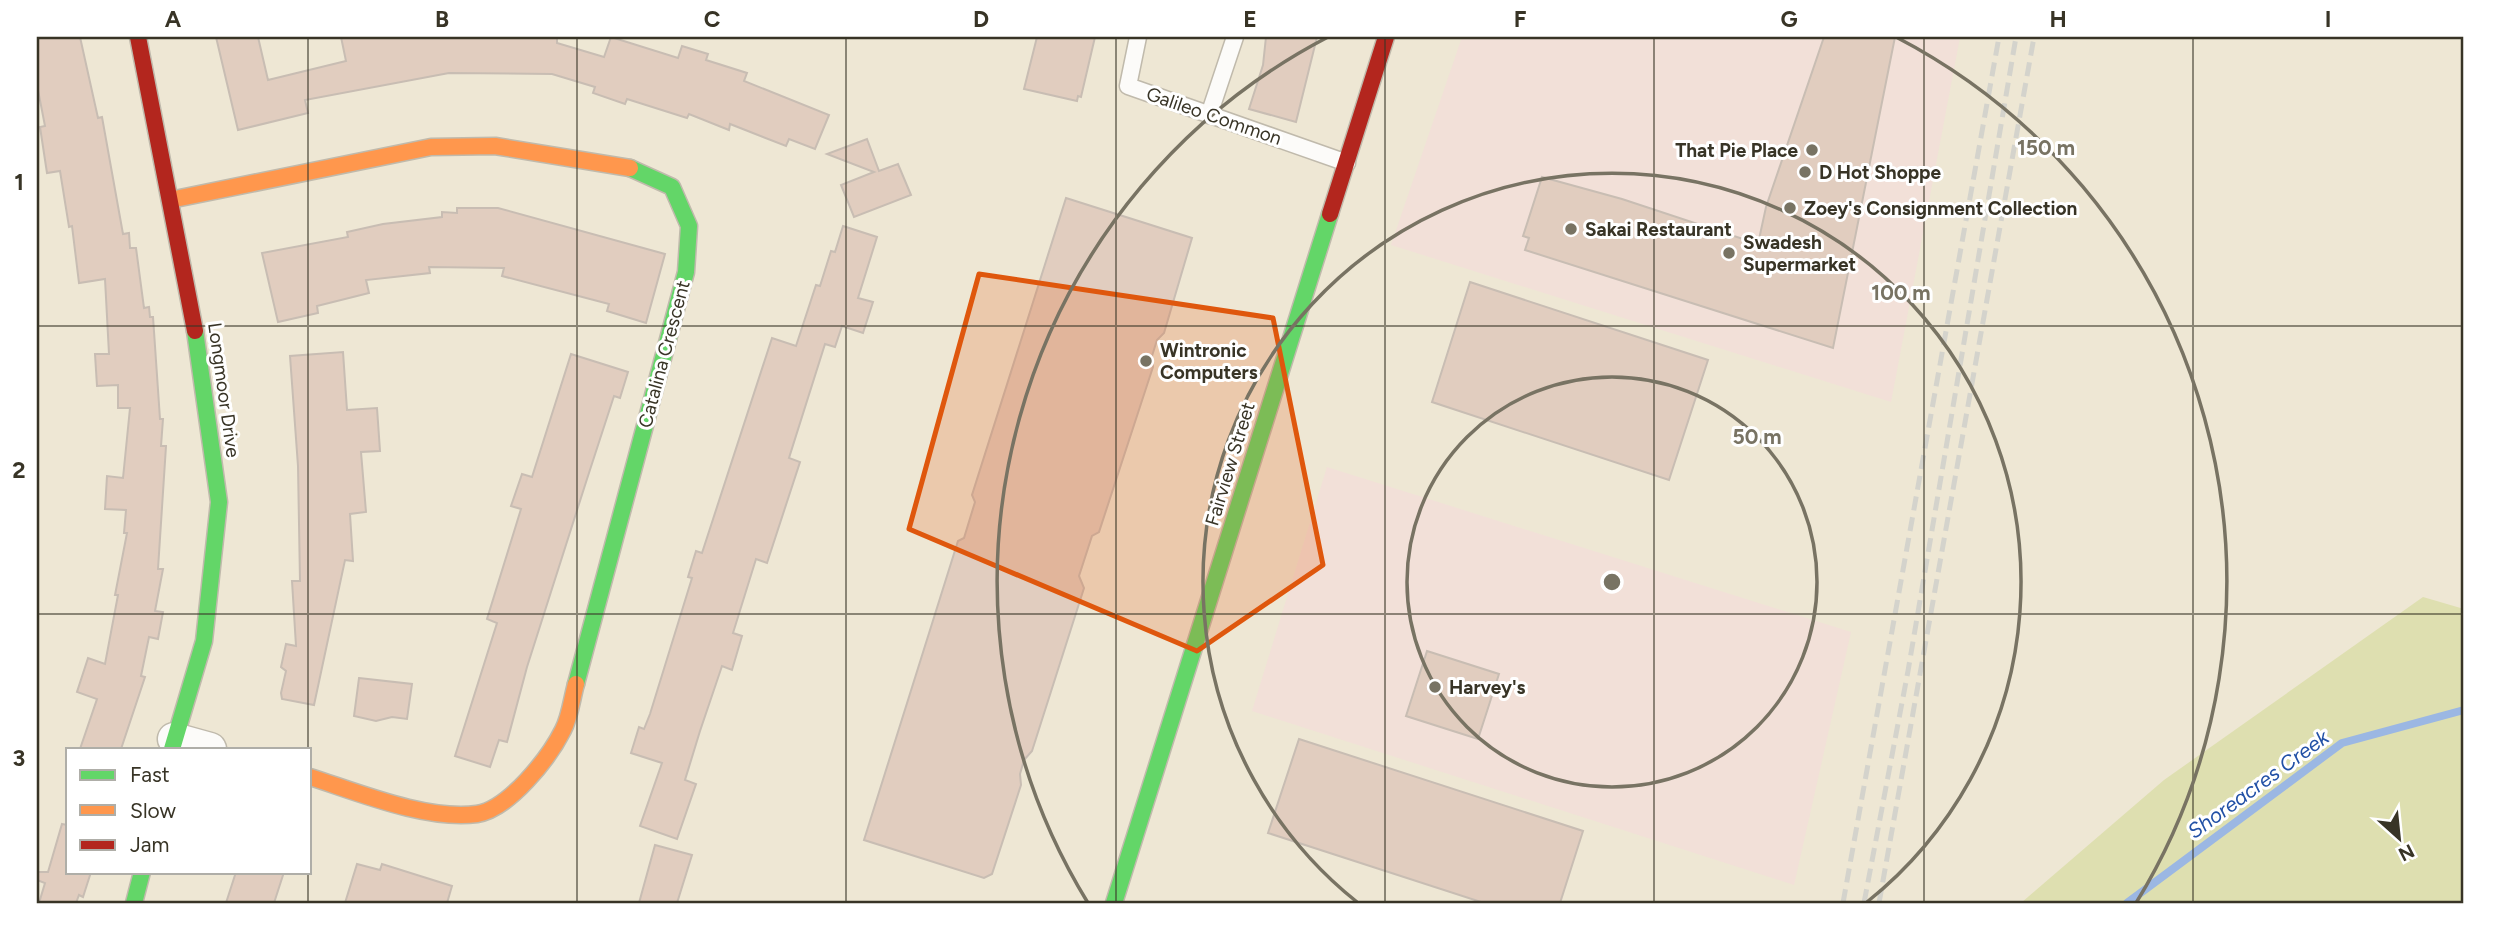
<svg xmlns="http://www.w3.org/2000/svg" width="2501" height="940" font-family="Figtree,sans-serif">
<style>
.commercial{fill:#f2e0d8}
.green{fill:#dedfb0}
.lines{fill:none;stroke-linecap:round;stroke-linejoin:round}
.stream{stroke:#9bb7e3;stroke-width:8}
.building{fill:#e1cdbf;stroke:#c8bdb3;stroke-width:2}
.lane-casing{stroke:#c0baac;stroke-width:19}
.street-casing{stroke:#c0baac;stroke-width:35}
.fast-casing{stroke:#c0baac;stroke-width:19}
.slow-casing{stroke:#c0baac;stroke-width:19}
.jam-casing{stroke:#c0baac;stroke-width:19}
.lane{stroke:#fcfbf9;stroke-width:16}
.street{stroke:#fcfbf9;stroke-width:32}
.fast{stroke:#63d668;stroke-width:16}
.slow{stroke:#ff974d;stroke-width:16}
.jam{stroke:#b3261e;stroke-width:16}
.rail{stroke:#d4d3cc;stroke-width:5;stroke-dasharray:14 7;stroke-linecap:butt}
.marked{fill:#df570d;fill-opacity:0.2;stroke:#df570d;stroke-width:5;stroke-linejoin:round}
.grid{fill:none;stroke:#383426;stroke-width:2;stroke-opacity:0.55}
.ring{fill:none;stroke:#787363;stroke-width:3.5}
.poi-dot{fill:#787363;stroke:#fff;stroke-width:2.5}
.labels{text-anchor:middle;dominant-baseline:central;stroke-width:6;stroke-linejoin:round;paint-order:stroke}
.street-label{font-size:19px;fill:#383426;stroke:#fff}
.poi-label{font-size:19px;font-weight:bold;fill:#383426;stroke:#fff;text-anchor:start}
.water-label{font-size:21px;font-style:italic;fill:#2251a6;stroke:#fff}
.centre{fill:#787363;stroke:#fff;stroke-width:3.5}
.ring-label{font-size:21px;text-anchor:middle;font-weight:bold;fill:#787363;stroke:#fff;stroke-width:6;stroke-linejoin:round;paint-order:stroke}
.neatline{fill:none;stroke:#383426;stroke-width:2.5}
.grid-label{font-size:23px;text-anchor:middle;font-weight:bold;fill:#383426}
</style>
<rect width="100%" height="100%" fill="#eee7d4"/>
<g class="commercial">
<path d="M1462 37H1960L1891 402 1391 245Z"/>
<path d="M1327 467 1851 632 1794 885 1252 711Z"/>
</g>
<path class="green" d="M2423 597 2464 609V903H2021L2164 780Z"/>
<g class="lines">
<path class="stream" d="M2127 903 2342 743 2464 710"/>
</g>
<g class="building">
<path d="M37 37H80L98 118 102 117 123 234 129 233 130 248H136L144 308 149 307 150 317H153L160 419H163L161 446H166L158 569H163L155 611 163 612 158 639 149 637 141 676 145 677 121 749H80L97 699 77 692 88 658 105 664 118 595H115L127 533H124L126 510 105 509 107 476 123 478 130 408H118V385L97 386 95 354H109L105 279 79 283 72 226 69 227 60 171 47 173 40 127 45 126 37 85Z"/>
<path d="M216 37H258L268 80 346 61 341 37H557V43L604 57 611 37 678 58 682 46 708 54 706 60 747 73 744 81 829 115 815 149 789 139 786 146 730 124 729 130 689 114 687 118 627 99 625 104 593 93 595 87 552 74 449 73 305 100 308 113 238 130Z"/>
<path d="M1037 37H1095L1081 97 1078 96 1077 101 1024 89Z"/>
<path d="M1266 37H1317L1296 122 1249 109 1263 65Z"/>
<path d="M1824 37H1895L1833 348 1525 250 1529 238 1523 236 1542 177 1622 199 1758 244 1766 207Z"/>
<path d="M867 139 879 171 898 164 911 195 854 217 841 185 874 172 827 154Z"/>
<path d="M1066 198 1192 238 1164 333 1157 340 1152 356 1153 367 1099 532 1092 536 1079 576 1084 588 1032 751 1024 760 1020 774 1021 785 992 874 984 878 864 840 958 541 964 538 975 502 972 495Z"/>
<path d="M457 208H498L665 254 646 323 607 311 609 304 502 276 504 268 429 267 430 273 366 280 369 293 317 306 318 313 278 322 262 253 348 237 347 232 383 224 442 217V212L457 213Z"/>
<path d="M843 226 877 237 858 298 873 302 863 333 842 326 835 347 825 344 789 458 800 462 767 563 756 559 733 633 742 636 732 670 722 666 700 731 685 780 696 784 677 839 640 826 662 763 631 753 639 727 644 729 650 714 692 578 688 577 696 551 702 553 772 338 796 346 816 285 820 286 831 251 835 252Z"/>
<path d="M1470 282 1708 360 1669 480 1432 402Z"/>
<path d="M343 352 347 410 377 408 380 451 361 452 366 512 350 514 353 561 345 560 314 705 282 699 281 693 286 671 281 667 286 644 296 646 292 581H300L298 466 290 356Z"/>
<path d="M571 354 628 372 620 398 614 396 587 479 527 667 507 742 499 740 490 767 455 756 497 623 487 619 521 509 511 506 522 474 532 477Z"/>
<path d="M1427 651 1499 674 1478 739 1406 716Z"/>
<path d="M359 678 412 684 407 719 392 717 376 721 354 716Z"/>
<path d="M1299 739 1583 831 1560 903H1484L1268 833Z"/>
<path d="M62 824 68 825V872H91L83 897 79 895 76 903H39L45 883 37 880V872H48Z"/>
<path d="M655 845 692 855 677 903H639Z"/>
<path d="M357 864 380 870 382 864 452 886 447 903H345Z"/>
<path d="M236 872H284L274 903H226Z"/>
</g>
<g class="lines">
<defs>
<g id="lane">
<path d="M1138 37 1128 86 1347 163"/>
<path d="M1209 115 1235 37"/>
</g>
<path id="street" d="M174 739 210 749"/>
<g id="fast">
<path d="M576 684 686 272 689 226 672 187 630 168"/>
<path d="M172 749 204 641 219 502 195 331"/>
<path d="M134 903 142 872"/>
<path d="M1114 903 1330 214"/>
</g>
<g id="slow">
<path d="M170 200 431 147 495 146 630 168"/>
<path d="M310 777C357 792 427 821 477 814 509 809 549 758 563 730 570 717 572 698 576 684"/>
</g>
<g id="jam">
<path d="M138 37 195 331"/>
<path d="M1330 214 1386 37"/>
</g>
</defs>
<use href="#lane" class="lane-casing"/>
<use href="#street" class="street-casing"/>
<use href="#fast" class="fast-casing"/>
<use href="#slow" class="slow-casing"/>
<use href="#jam" class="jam-casing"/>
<use href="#lane" class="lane"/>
<use href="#street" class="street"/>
<use href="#fast" class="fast"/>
<use href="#slow" class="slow"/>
<use href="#jam" class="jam"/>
<g class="rail">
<path d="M1843 903 1999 37"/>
<path d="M1864 903 1908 671 2016 37"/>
<path d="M1879 903 2034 37"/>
</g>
</g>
<path class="marked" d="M979 274 1273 318 1323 565 1197 651 909 529Z"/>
<path class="grid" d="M308 37V749M577 37V903M846 37V903M1116 37V903M1385 37V903M1654 37V903M1924 37V903M2193 37V903M37 326H2464M37 614H2464M308 872V903"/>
<g class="ring">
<circle cx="1612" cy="582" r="205"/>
<path d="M1357 902A409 409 0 1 1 1867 902"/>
<path d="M1088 903A614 614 0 0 1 1328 37M1896 37A614 614 0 0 1 2136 903"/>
</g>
<g class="poi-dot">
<circle cx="1812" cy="150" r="7"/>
<circle cx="1805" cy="172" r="7"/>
<circle cx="1790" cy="208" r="7"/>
<circle cx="1571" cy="229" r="7"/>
<circle cx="1729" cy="253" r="7"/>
<circle cx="1146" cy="361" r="7"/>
<circle cx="1435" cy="687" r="7"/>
</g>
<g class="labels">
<g class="street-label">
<text transform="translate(1214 116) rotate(19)">Galileo Common</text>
<text transform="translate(664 354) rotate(-75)">Catalina Crescent</text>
<text transform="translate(224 390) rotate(82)">Longmoor Drive</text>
<text transform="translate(1230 464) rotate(-73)">Fairview Street</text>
</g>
<g class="poi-label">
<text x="1798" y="150" text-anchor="end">That Pie Place</text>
<text x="1819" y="172">D Hot Shoppe</text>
<text x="1804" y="208">Zoey's Consignment Collection</text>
<text x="1585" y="229">Sakai Restaurant</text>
<text x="1743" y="242">Swadesh<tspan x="1743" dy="22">Supermarket</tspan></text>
<text x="1160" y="350">Wintronic<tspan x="1160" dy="22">Computers</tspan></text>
<text x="1449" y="687">Harvey's</text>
</g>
<g class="water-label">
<text transform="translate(2258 784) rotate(-36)">Shoreacres Creek</text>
</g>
</g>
<circle cx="1612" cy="582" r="10" class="centre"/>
<g class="ring-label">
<text x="2046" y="155">150 m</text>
<text x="1901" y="300">100 m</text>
<text x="1757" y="444">50 m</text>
</g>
<rect width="2501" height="940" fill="none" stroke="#ffffff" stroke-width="77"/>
<rect x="66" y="748" width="245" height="126" fill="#ffffff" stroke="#afaea8" stroke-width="2"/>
<rect x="80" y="770" width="35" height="10" fill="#63d668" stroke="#afaea8" stroke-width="2"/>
<text x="130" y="782" font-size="21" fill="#383426">Fast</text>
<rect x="80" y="805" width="35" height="10" fill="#ff974d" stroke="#afaea8" stroke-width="2"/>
<text x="130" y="818" font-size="21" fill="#383426">Slow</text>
<rect x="80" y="840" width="35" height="10" fill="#b3261e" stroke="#afaea8" stroke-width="2"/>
<text x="130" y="852" font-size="21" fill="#383426">Jam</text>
<g transform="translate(2399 838) rotate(153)" stroke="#ffffff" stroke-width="5" paint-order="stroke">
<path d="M0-5L12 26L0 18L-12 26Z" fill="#383426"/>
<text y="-10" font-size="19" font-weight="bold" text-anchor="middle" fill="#383426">N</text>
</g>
<rect x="38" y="38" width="2424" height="864" class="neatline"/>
<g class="grid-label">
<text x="173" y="27">A</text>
<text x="442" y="27">B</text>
<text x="712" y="27">C</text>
<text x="981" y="27">D</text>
<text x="1250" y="27">E</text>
<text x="1520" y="27">F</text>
<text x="1789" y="27">G</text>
<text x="2058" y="27">H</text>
<text x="2328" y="27">I</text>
<text x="19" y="190">1</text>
<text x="19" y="478">2</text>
<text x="19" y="766">3</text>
</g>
</svg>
